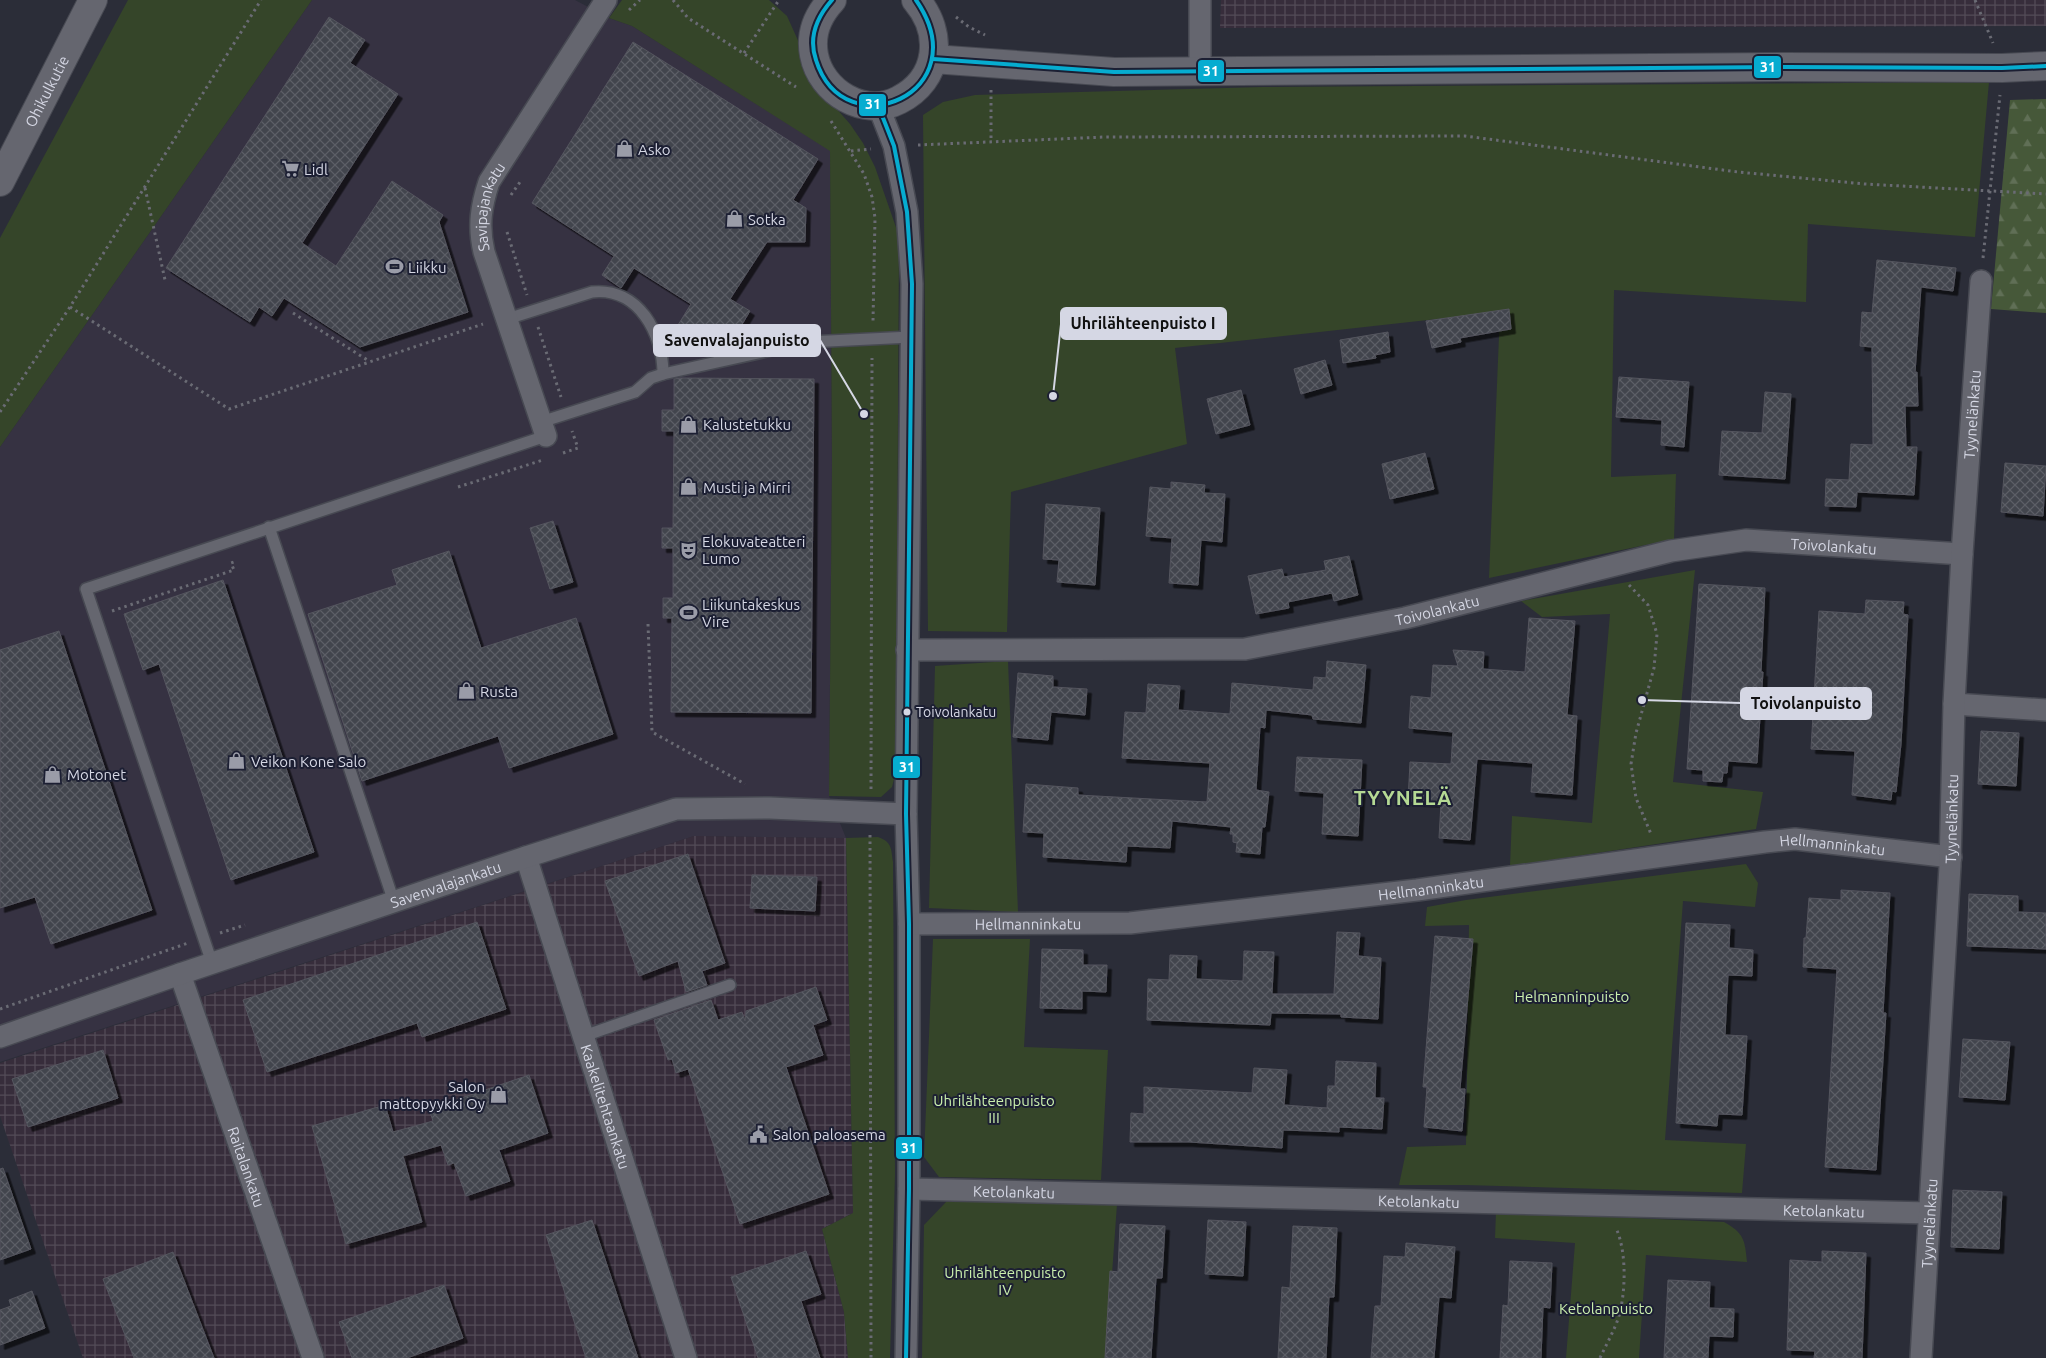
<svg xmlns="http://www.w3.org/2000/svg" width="2046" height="1358" font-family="Ubuntu,sans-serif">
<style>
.commercial{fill:#363242}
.industrial{fill:url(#industrial-grid)}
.green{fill:#354529}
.forest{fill:url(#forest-firs)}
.building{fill:url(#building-cross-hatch);stroke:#54555e;filter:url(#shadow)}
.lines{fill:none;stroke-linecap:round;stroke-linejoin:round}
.lane-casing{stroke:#474952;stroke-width:14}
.street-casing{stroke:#474952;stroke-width:24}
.secondary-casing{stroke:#474952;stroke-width:30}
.path{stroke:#6a6b74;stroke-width:3;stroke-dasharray:2.5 4;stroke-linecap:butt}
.lane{stroke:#65666f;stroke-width:11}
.street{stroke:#65666f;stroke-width:21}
.secondary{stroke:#65666f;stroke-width:28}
.bus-1-casing{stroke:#1c1f33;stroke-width:8}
.bus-1{stroke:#06acd0;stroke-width:4}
.bus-dot{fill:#d5d7e4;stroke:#1c1f33;stroke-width:2}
.labels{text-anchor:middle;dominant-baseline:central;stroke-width:4;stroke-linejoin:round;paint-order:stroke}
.bus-label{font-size:14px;fill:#d5d7e4;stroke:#1c1f33;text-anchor:start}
.street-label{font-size:15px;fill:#d5d7e4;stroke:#1c1f33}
.poi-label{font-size:15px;fill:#d5d7e4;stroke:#1c1f33;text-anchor:start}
.park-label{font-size:15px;fill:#caefad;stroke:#1c1f33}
.district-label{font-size:20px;font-weight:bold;letter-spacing:1px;fill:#b5d994;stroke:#1c1f33}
.leader{fill:none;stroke:#d5d7e4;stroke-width:2}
.callout-dot{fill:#d5d7e4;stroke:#1c1f33;stroke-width:2}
.callout{fill:#d5d7e4;stroke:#d5d7e4;stroke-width:2}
.callout-label{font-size:16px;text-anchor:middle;font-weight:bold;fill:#111}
.line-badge{stroke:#1c1f33;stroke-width:2}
.badge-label{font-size:14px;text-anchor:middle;font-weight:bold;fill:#fff}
</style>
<defs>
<pattern id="industrial-grid" width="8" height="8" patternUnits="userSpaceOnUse" patternTransform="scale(1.25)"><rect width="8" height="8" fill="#372d3b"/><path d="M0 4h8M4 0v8" fill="none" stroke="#534b57"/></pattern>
<pattern id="forest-firs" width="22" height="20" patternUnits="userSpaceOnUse" patternTransform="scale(1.25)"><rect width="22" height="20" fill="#465839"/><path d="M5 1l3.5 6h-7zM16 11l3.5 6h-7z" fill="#606f56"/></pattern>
<pattern id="building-cross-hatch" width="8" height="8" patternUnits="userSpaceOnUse" patternTransform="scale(1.25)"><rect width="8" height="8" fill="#42444d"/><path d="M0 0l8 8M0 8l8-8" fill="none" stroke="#5c5e66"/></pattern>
<filter id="shadow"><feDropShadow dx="4.5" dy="4.5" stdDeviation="0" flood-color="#0009"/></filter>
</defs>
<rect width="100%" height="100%" fill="#2b2d38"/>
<path class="commercial" d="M312 0H575L609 18 632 26 830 150 832 465 829 796 846 838 694 836 0 1062V447Z"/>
<g class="industrial">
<path d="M1221 0H2046V26L1220 28Z"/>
<path d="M694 836 846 838 853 1213 822 1229 844 1312 848 1358H83L0 1116V1063Z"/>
</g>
<g class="green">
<path d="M128 0H312L0 447V238Z"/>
<path d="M622 0H769L787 16 805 56 828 99 850 124 863 143 875 167 899 236 896 771 892 787 881 797 829 796 832 465 830 151 632 26 609 18Z"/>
<path d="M1989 82 1975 237 1808 224 1806 302 1614 290 1611 477 1676 474 1674 539 1489 578 1500 312 1175 348 1187 444 1011 492 1007 632 928 631 923 115 943 102 975 95 1262 87Z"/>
<path d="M1695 570 1673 782 1763 792 1756 829 1510 866 1512 816 1592 823 1610 614 1542 617 1521 601Z"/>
<path d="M1008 661 1018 912 929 908 935 666Z"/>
<path d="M878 837C892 842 891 848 893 862L895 1173 890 1358H848L844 1312 822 1229 853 1213 846 838Z"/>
<path d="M1746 864 1758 883 1755 907 1683 901 1665 1140 1746 1144 1742 1193 1466 1185H1399L1407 1147 1466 1145 1469 925 1425 926 1427 907 1466 900Z"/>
<path d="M933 939H1030L1024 1047 1108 1050 1101 1180 939 1177 924 1157Z"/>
<path d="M947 1201 1117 1204 1106 1358H922L924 1225Z"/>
<path d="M1496 1212 1724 1222C1744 1233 1745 1240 1747 1262L1646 1255 1639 1358H1566L1575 1243 1495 1238Z"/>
</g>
<path class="forest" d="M2046 99V313L1991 309 2010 100Z"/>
<g class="building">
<path d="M329 17 365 40 350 63 398 94 302 243 336 266 392 181 443 215 439 222 468 312 360 347 284 298 272 316 259 307 250 322 166 268Z"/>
<path d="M633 42 818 159 793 200 806 208 805 242H767L730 299 750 311 725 353 678 325 691 304 634 268 621 288 602 275 614 256 532 203Z"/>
<path d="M1877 260 1956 268 1953 291 1921 287 1915 373 1917 372 1918 406H1905L1906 447H1917L1914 495 1857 492 1856 507 1825 506 1826 479 1849 480 1851 444 1873 445 1872 347 1860 346 1862 312 1872 313Z"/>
<path d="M1509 309 1511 329 1460 338 1461 342 1432 348 1426 321Z"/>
<path d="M1388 332 1390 352 1375 355 1376 358 1343 363 1340 340Z"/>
<path d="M1325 360 1332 385 1301 394 1294 369Z"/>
<path d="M1619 377 1689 382 1684 447 1661 445 1662 420 1616 417Z"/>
<path d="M680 378 814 379 811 713 671 712 672 618H663V598H673V548H662V528H673L674 431H662V410H674V379Z"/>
<path d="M1241 390 1250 425 1216 434 1207 399Z"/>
<path d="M1765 392 1791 394 1785 479 1719 475 1722 431 1762 433Z"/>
<path d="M1425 453 1434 489 1390 499 1382 464Z"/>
<path d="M2005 463 2046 466 2043 516 2001 512Z"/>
<path d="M1171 482 1205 485 1204 493 1225 494 1222 542 1201 540 1198 585 1169 583 1172 538 1146 536 1150 487 1171 489Z"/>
<path d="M1046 504 1100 508 1095 585 1057 582 1059 560 1043 559Z"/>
<path d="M553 521 573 582 550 589 530 528Z"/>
<path d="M449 551 481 648 576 618 613 734 509 768 498 736 362 781 308 614 397 585 392 570Z"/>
<path d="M1349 556 1358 595 1334 601 1332 593 1288 602 1289 608 1256 614 1248 576 1282 569 1284 577 1326 570 1324 561Z"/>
<path d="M223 580 314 852 231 880 159 664 143 670 124 614Z"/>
<path d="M1699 584 1765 588 1761 672H1763L1757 763 1728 761 1727 773H1723L1722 782 1703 781V770L1687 769Z"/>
<path d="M1866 600 1904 602 1903 614 1908 615 1901 744 1896 792 1892 791 1891 800 1852 795 1855 751 1811 749 1819 611 1865 614Z"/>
<path d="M1529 618 1575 621 1567 715 1577 716 1572 795 1531 792 1533 763 1477 759 1470 840 1439 838 1441 803 1408 801 1410 762 1451 764 1453 732 1409 728 1411 696 1431 698 1433 665 1458 666 1453 650 1484 652 1483 669 1525 672Z"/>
<path d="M59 631 152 910 51 944 35 897 0 908V650Z"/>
<path d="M1327 661 1366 665 1361 723 1313 719 1312 715 1266 710 1265 728 1260 727 1256 790 1269 792 1265 827H1262L1260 854 1236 852 1237 843 1233 842V834H1230L1231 827 1172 821 1170 848 1127 846 1126 862 1043 857 1044 833 1023 832 1026 784 1078 788V795L1207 802 1210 763 1122 758 1125 712 1146 713 1148 684 1180 686 1178 710 1230 714 1232 683 1313 690 1314 677 1326 678Z"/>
<path d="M1018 673 1053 676V687L1087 689 1085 715 1051 712 1048 740 1013 737Z"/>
<path d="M1981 731 2019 733 2016 786 1978 784Z"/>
<path d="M1297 757 1362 760 1358 836 1322 834 1324 793 1295 791Z"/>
<path d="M688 854 725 963 702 971 707 985 686 992 678 961 639 976 605 881Z"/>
<path d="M752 875 817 877 815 911 750 908Z"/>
<path d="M1841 890 1890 893 1883 1013H1886L1876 1170 1825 1167 1837 969 1803 967 1804 938H1806L1809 898 1841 900Z"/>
<path d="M1969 894 2018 896V912L2046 913V949L1967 946Z"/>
<path d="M477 922 506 1009 422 1037 417 1023 267 1072 243 1000Z"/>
<path d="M1686 923 1730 925 1729 948 1753 950 1752 976 1728 975 1725 1035 1747 1036 1742 1115 1718 1114 1717 1126 1676 1123Z"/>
<path d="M1337 932 1360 933 1358 956 1381 958 1378 1019 1341 1017V1014L1271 1013 1270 1025 1147 1020 1148 979 1169 980 1170 955 1197 956 1196 979 1243 981 1244 951 1274 952 1272 994H1334Z"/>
<path d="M1435 936 1473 939 1460 1089H1465L1462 1131 1424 1127 1427 1087H1423Z"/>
<path d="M1042 949 1083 950V965H1107L1106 992 1082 991V1009L1040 1008Z"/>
<path d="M816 987 827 1020 813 1025 823 1055 786 1067 829 1194 740 1224 688 1069 676 1073 672 1059 668 1060 654 1020 711 1000 718 1020 742 1012 745 1021 746 1011Z"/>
<path d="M1963 1039 2010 1042 2005 1100 1959 1097Z"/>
<path d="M103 1050 118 1098 28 1127 12 1079Z"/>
<path d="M1336 1061 1376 1063 1375 1098H1384L1382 1129 1339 1127V1132L1283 1130 1282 1148 1189 1142H1130L1131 1113 1144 1114V1087L1252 1093 1254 1068 1287 1070 1284 1105 1327 1108 1328 1086H1335Z"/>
<path d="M529 1075 548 1133 499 1150 510 1181 466 1196 454 1163 448 1165 441 1145 403 1156 422 1222 346 1244 312 1126 385 1105 393 1132 433 1121 429 1109Z"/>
<path d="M3 1168 31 1249 0 1260V1169Z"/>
<path d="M1953 1190 2002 1192 1999 1249 1951 1247Z"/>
<path d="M592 1220 638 1358H586L546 1235Z"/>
<path d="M1208 1220 1246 1222 1243 1276 1205 1274Z"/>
<path d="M1120 1224 1165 1226 1162 1278H1156L1151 1358H1105L1110 1271 1118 1272Z"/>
<path d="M1293 1226 1337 1228 1334 1297H1329L1326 1358H1278L1282 1287 1290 1288Z"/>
<path d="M1406 1243 1455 1247 1451 1298 1439 1297 1434 1358H1371L1375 1306H1381L1384 1256 1405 1257Z"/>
<path d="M806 1251 821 1294 801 1301 820 1358H758L731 1277Z"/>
<path d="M1822 1251 1866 1253 1862 1358H1814L1815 1351 1787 1350 1790 1260 1822 1262Z"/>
<path d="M173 1252 214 1358H134L103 1279Z"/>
<path d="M1510 1261 1552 1263 1550 1308 1543 1307 1541 1358H1500L1503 1305 1508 1306Z"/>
<path d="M1668 1280 1710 1282 1709 1308 1734 1309 1733 1337 1709 1336 1708 1358H1664Z"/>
<path d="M444 1285 463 1338 407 1358H352L339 1322Z"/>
<path d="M32 1291 45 1328 0 1345V1310L11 1306 9 1300Z"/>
</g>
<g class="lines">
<defs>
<g id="lane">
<path d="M507 319 592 292C639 287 663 334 663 374"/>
<path d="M541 422 635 392 651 378 663 374 808 342 911 337"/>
<path d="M269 527 394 902"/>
<path d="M212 963 86 589 546 436"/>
<path d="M584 1036 730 985"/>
</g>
<g id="street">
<path d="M1200 0V71"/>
<path d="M878 105 894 146 907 212 912 284 906 814 909 924V1189L906 1358"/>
<path id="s1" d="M546 436 484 252C478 226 481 206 489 182L606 0"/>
<path id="s2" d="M907 650 1245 649 1405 618 1671 551 1746 540 1962 554"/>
<path d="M1954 704 2046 710"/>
<path id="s3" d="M526 857 686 1358"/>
<path id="s4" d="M909 924 1130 923 1417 890 1765 842 1795 839 1951 857"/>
<path id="s5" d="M180 974 313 1358"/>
<path id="s6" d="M0 1037 180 974 526 857 676 809 770 808 906 814"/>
<path id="s7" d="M909 1189 1929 1213"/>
<path id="s8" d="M1921 1358 1950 866 1954 704 1962 554 1981 281"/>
</g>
<g id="secondary">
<path d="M832 0C817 16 810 34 814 55 821 92 864 118 899 100 940 79 944 33 916 0"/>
<path d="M933 59 1114 72 1786 67 2002 68 2046 66"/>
<path id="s9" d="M0 182 93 0"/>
</g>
</defs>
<use href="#lane" class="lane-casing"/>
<use href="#street" class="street-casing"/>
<use href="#secondary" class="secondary-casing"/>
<g class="path">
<path d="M673 0 688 18 796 87"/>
<path d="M1975 0 1993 43"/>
<path d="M629 10 640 0"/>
<path d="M956 17 969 27 985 35"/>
<path d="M744 53 779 0"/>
<path d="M991 90V140"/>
<path d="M831 121 864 174 872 197 875 218 873 321"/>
<path d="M918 145 1105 137 1465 136 1738 172 1865 184 2046 194"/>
<path d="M851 151 871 149"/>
<path d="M145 188 165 280"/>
<path d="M511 195 520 182"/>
<path d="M507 232 527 295"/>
<path d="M1983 258 2000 95"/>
<path d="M70 307 229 409 483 324"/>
<path d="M293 313 369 361"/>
<path d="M538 327 561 397"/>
<path d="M0 412 70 307 261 0"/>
<path d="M563 453 578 448 572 431"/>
<path d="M458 487 543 460"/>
<path d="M1629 585 1648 605 1657 634 1654 668 1636 733 1631 764 1636 798 1651 834"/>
<path d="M112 611 234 570 231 563 234 562"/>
<path d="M648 624 652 732 745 784"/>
<path d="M871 789 872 358"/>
<path d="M870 835 871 1358"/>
<path d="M220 933 245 925"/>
<path d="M0 1009 188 943"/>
<path d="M1600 1358C1606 1345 1613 1333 1618 1319 1626 1294 1627 1252 1616 1228"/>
</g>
<use href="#lane" class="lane"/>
<use href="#street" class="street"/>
<use href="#secondary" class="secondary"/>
<defs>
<g id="bus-1">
<path d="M832 0C817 17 808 37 816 60 844 150 980 93 916 0"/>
<path d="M933 59 1114 72 1786 67 2002 68 2046 66"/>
<path d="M878 105 894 146 907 212 912 284 906 814 909 924V1189L906 1358"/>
</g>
</defs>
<use href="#bus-1" class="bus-1-casing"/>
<use href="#bus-1" class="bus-1"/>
</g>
<defs>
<symbol id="shop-bare" viewBox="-9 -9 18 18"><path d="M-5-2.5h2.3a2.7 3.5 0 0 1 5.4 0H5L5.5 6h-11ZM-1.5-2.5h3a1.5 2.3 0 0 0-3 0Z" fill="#9a9ca8" stroke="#1c1f33" stroke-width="2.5" paint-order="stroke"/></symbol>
<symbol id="supermarket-bare" viewBox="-9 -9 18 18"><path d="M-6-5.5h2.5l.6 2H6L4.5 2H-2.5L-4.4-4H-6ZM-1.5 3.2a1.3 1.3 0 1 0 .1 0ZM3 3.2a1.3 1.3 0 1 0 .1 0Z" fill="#9a9ca8" stroke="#1c1f33" stroke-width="2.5" paint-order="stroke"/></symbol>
<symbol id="stadium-bare" viewBox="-9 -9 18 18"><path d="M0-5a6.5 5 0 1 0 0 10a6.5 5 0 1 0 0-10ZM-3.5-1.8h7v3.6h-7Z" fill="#9a9ca8" stroke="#1c1f33" stroke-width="2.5" paint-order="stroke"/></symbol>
<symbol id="theatre-bare" viewBox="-9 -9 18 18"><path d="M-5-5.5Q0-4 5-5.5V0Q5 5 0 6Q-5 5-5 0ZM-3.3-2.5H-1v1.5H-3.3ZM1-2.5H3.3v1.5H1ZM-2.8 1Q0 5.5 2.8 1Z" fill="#9a9ca8" stroke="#1c1f33" stroke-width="2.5" paint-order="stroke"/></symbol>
<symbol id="civic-bare" viewBox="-9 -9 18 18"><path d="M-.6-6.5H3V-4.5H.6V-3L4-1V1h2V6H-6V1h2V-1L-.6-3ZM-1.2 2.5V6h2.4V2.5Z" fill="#9a9ca8" stroke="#1c1f33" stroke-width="2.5" paint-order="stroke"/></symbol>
</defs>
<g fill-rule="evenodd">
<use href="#shop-bare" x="612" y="136" width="25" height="25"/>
<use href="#supermarket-bare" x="278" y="156" width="25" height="25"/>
<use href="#shop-bare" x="722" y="206" width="25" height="25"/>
<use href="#stadium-bare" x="382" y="254" width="25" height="25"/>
<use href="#shop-bare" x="676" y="412" width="25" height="25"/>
<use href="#shop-bare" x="676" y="474" width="25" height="25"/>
<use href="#theatre-bare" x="676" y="538" width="25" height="25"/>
<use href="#stadium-bare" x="676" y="600" width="25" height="25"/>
<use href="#shop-bare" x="454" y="678" width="25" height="25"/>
<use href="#shop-bare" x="224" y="748" width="25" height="25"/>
<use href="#shop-bare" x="40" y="762" width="25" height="25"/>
<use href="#shop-bare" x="486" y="1082" width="25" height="25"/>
<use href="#civic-bare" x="746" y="1122" width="25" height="25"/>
</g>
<circle class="bus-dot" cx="907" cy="712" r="4.5"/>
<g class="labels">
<g class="bus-label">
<text x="916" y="712">Toivolankatu</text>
</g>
<g class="street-label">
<text stroke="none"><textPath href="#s9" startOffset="102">Ohikulkutie</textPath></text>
<text stroke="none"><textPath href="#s1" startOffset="241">Savipajankatu</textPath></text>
<text stroke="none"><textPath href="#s8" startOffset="945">Tyynelänkatu</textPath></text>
<text stroke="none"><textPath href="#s2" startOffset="939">Toivolankatu</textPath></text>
<text stroke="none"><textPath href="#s2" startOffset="534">Toivolankatu</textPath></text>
<text stroke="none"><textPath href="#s8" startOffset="540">Tyynelänkatu</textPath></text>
<text stroke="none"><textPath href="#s4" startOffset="929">Hellmanninkatu</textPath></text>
<text stroke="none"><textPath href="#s6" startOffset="471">Savenvalajankatu</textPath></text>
<text stroke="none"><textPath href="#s4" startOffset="524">Hellmanninkatu</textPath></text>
<text stroke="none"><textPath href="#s4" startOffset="119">Hellmanninkatu</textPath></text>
<text stroke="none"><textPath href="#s3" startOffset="262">Kaakelitehtaankatu</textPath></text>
<text stroke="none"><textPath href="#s5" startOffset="204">Raitalankatu</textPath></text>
<text stroke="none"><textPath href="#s7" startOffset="105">Ketolankatu</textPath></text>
<text stroke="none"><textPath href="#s7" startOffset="510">Ketolankatu</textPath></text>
<text stroke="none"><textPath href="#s7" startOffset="915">Ketolankatu</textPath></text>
<text stroke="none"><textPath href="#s8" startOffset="135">Tyynelänkatu</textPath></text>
</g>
<g class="poi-label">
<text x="638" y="149">Asko</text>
<text x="304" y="169">Lidl</text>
<text x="748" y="219">Sotka</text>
<text x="408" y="267">Liikku</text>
<text x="703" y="424">Kalustetukku</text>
<text x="703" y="487">Musti ja Mirri</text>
<text x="702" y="541">Elokuvateatteri<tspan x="702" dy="17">Lumo</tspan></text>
<text x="702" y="604">Liikuntakeskus<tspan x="702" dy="17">Vire</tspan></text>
<text x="480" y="691">Rusta</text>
<text x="251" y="761">Veikon Kone Salo</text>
<text x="67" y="774">Motonet</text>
<text x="485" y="1086" text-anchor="end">Salon<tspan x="485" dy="17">mattopyykki Oy</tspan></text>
<text x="773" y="1134">Salon paloasema</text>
</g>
<g class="park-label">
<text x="1572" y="996">Helmanninpuisto</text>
<text x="994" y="1100">Uhrilähteenpuisto<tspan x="994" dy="17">III</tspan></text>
<text x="1005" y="1272">Uhrilähteenpuisto<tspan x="1005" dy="17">IV</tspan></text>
<text x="1606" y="1308">Ketolanpuisto</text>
</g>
<g class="district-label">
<text x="1403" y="797">TYYNELÄ</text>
</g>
</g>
<path class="leader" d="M1053 396L1061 324M864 414L820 340M1642 700L1741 703"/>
<g class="callout-dot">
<circle cx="1053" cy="396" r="5"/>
<circle cx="864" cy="414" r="5"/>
<circle cx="1642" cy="700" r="5"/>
</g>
<g class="callout">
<rect x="1061" y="308" width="165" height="31" rx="5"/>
<rect x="654" y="325" width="166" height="31" rx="5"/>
<rect x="1741" y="688" width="130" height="31" rx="5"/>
</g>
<g class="callout-label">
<text x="1143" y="329">Uhrilähteenpuisto I</text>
<text x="737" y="346">Savenvalajanpuisto</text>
<text x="1806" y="709">Toivolanpuisto</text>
</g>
<g class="line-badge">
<rect x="1753" y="55" width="29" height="24" rx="5" fill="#06acd0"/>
<rect x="1197" y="59" width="28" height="24" rx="5" fill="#06acd0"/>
<rect x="858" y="93" width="29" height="24" rx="5" fill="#06acd0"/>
<rect x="892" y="755" width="29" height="24" rx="5" fill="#06acd0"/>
<rect x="895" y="1136" width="28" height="24" rx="5" fill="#06acd0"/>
</g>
<g class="badge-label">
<text x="1768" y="72">31</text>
<text x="1211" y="76">31</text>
<text x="873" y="109">31</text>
<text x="907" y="772">31</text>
<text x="909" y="1153">31</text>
</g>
</svg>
